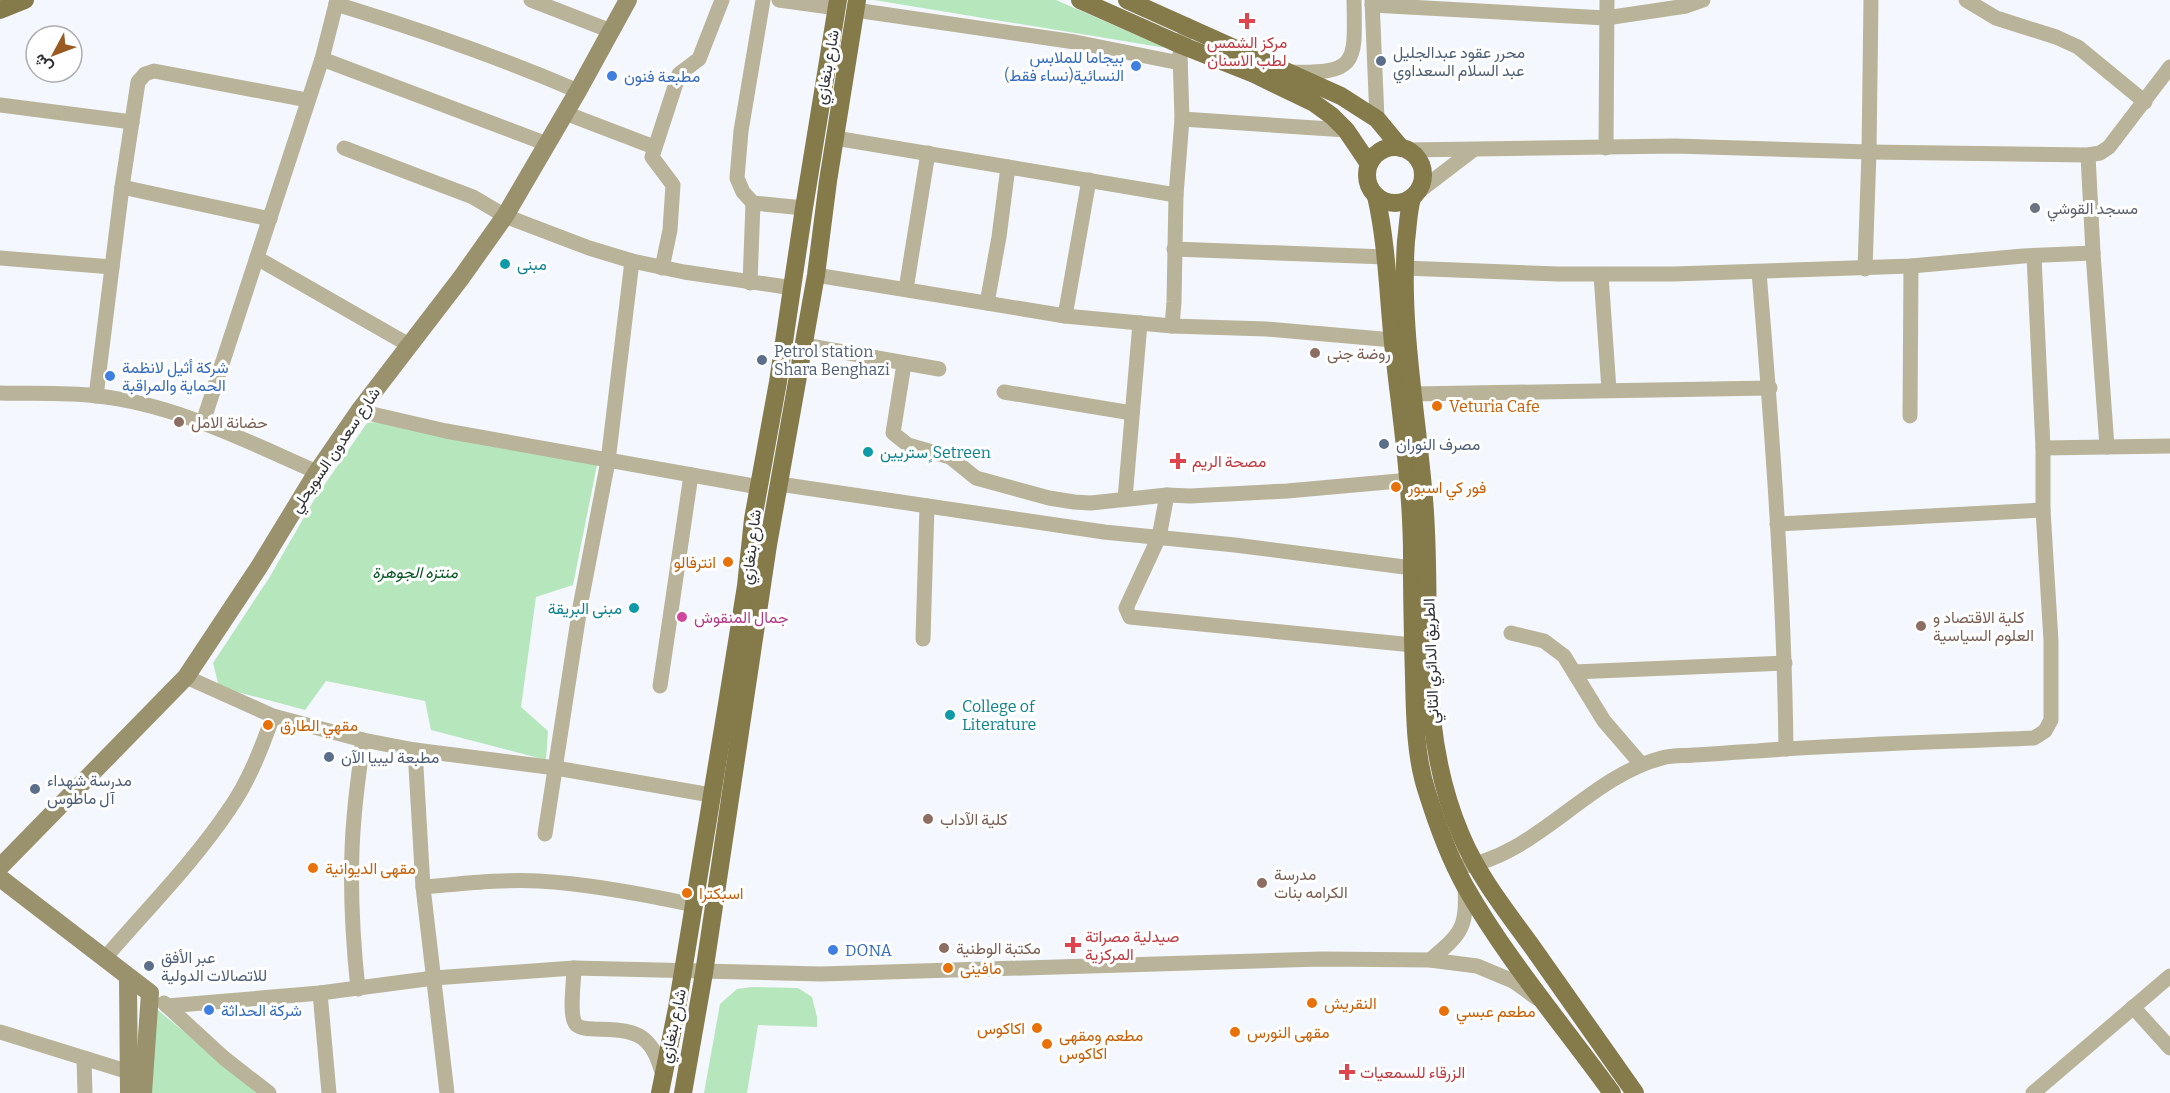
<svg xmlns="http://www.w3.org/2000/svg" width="2170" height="1093" font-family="Bitter,Vazirmatn,serif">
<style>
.green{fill:#b6e6bc}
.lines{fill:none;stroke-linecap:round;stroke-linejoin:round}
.minor{stroke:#b8b399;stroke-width:15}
.secondary{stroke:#9a926c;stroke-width:18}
.primary{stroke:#847a4a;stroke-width:18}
.health-dot{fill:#e0444e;stroke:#fff;stroke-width:2}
.service-dot{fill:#5c6f8a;stroke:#fff;stroke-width:2}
.shop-dot{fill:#3f7fe0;stroke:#fff;stroke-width:2}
.worship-dot{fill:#6b7280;stroke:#fff;stroke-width:2}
.culture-dot{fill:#0f9aa8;stroke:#fff;stroke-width:2}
.education-dot{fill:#8d6e63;stroke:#fff;stroke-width:2}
.food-dot{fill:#e8710a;stroke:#fff;stroke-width:2}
.hotel-dot{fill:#d1479c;stroke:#fff;stroke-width:2}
.labels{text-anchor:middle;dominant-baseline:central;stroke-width:6;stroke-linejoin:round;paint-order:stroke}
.health-label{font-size:16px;fill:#be3a42;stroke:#fff;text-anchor:start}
.service-label{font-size:16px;fill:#4e5e75;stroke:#fff;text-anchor:start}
.shop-label{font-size:16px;fill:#366cbe;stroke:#fff;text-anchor:start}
.street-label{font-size:16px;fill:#303134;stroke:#fff}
.worship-label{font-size:16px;fill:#5b616d;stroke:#fff;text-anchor:start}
.culture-label{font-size:16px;fill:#0d838f;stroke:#fff;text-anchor:start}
.education-label{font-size:16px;fill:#785e54;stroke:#fff;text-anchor:start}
.food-label{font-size:16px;fill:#c56008;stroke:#fff;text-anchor:start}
.park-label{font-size:16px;font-style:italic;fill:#055622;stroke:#fff}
.hotel-label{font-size:16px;fill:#b23c85;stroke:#fff;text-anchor:start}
</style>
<rect width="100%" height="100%" fill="#f5f7fe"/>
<g class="green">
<path d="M874 0H1056L1166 48Z"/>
<path d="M391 421 598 460 573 585 536 597 521 707 548 731 546 760 431 730 425 701 326 681 305 710 219 687 213 663 269 578 314 500 367 423Z"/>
<path d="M752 987 798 988 812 997 817 1017V1027L758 1025 747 1093H704L720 1004 737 989Z"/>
<path d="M147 1001 258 1093H145Z"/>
</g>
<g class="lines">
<g class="minor">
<path d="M531 0 611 31"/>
<path d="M763 0 741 131 737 178 743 192 753 203 804 208"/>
<path d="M779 0 837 8"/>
<path d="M1372 0 1377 119"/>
<path d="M1966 0 1996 18 2056 37 2078 47 2145 102"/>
<path d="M336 4C418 29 499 57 578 91"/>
<path d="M1372 5 1606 18 1686 6 1703 0"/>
<path d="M855 10 1075 42 1180 63"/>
<path d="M322 59 547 144"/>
<path d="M1290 72C1359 74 1355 62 1354 0"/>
<path d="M0 105 132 122"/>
<path d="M565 113 654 147"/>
<path d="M1182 119 1346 130"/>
<path d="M835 138 1176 195"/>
<path d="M344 148 473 197 505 216 589 248 632 261 684 272 793 288"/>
<path d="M1606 148 1607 0"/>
<path d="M1407 150 1675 146 1869 152 2088 155 2100 153 2109 147 2170 67"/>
<path d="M2088 155 2093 253 2107 447"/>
<path d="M122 187 270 219"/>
<path d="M1418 192 1473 150"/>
<path d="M1174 249 1386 257"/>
<path d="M0 258 112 267"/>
<path d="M257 258 409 345"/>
<path d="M662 268 670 230 673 185 652 157 679 74 699 59 722 0"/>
<path d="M1404 268 1558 274H1673L1911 266 2023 256 2093 253"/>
<path d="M1865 269 1869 152 1871 0"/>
<path d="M1759 272C1772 430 1784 589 1786 749"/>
<path d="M816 275 1065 316 1172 326 1266 329 1393 340"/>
<path d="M1601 275 1609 390"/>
<path d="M750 283 753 203"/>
<path d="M906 289 928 153"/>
<path d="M987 303 999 237 1008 167"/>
<path d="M1065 316 1089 180"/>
<path d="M1172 326 1174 302 1176 195 1182 119 1180 54 1187 25"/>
<path d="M804 345 939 369"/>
<path d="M904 364 893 433 908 445 950 457 976 478 1049 498 1074 502 1091 503 1167 495 1190 496 1287 491 1410 480"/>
<path d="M1004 392 1132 413"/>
<path d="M0 393C32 394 65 392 97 396 175 404 246 441 317 472"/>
<path d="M1413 394 1770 388"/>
<path d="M96 396 122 187 138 82 145 74 154 71 307 100"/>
<path d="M359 411 446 431 759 487"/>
<path d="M1910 416 1911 266"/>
<path d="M203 422 322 59 337 0"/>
<path d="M2043 448 2170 446"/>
<path d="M779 484 1104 532 1235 545 1412 568"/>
<path d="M1167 495 1159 537 1126 608 1130 617 1413 645"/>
<path d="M1125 499 1140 323"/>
<path d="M1777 524 2043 510"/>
<path d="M1511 633 1544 641 1564 656 1604 721 1641 764"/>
<path d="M923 639 927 506"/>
<path d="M1574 672 1785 663"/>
<path d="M186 677 273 716 363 740 415 750 556 768 711 795"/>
<path d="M660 686 691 475"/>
<path d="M415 750 423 887 447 1093"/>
<path d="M545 834 580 607 608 461 632 261"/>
<path d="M1456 867C1532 861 1587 777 1662 758 1672 755 1684 756 1694 755 1715 754 1736 752 1757 751 1849 744 1942 742 2034 738L2045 731 2051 720V641L2043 510V448L2034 256"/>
<path d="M423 887C461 884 500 879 539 881 591 884 643 894 694 905"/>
<path d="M105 958C147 909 194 862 230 808 249 781 262 747 273 716"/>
<path d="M1430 960C1462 933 1467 929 1465 885"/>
<path d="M574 968C574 981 569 1013 575 1023 582 1036 628 1021 647 1042 656 1051 659 1063 663 1075"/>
<path d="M358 989C352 933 349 874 354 818 356 792 360 766 363 740"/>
<path d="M320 993 329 1093"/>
<path d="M164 1003 224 1058 269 1093"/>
<path d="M167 1006 320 993 434 978 574 968 821 974 1322 959 1430 960 1477 966 1513 981 1538 999"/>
<path d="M2133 1007 2170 1048"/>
<path d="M0 1032 129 1072"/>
<path d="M84 1058 85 1093"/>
<path d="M2033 1093 2170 976"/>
</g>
<g class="secondary">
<path d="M0 867 186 677 259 567 317 472 359 411 461 278 505 216 578 91 628 0"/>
<path d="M0 878 150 993 143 1093"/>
<path d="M128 977 129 1093"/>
</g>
<g class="primary">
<path d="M1080 0 1181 45 1254 74 1314 103 1332 116 1346 130 1369 164"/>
<path d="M1127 0 1341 96 1377 119 1401 148"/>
<path d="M0 10 25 0"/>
<circle cx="1395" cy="175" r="28"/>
<path d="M1376 196C1387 244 1388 294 1393 343 1401 418 1413 492 1412 568 1412 605 1413 641 1414 678 1415 716 1415 756 1427 792 1437 824 1449 857 1465 886 1507 960 1563 1025 1612 1093"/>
<path d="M1412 198C1408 213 1408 226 1406 241 1400 327 1417 413 1424 499 1434 613 1414 726 1461 835 1478 876 1507 912 1533 948 1567 996 1601 1044 1635 1093"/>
<path d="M660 1093 677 1008 727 704 746 586 753 519 778 382 804 208 838 0"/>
<path d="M683 1093 704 973 768 545 816 275 828 181 857 0"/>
</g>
</g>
<g class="health-dot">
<path d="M1244 12h6v6h6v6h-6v6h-6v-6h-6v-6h6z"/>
<path d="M1175 452h6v6h6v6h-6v6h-6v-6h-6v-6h6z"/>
<path d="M1070 936h6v6h6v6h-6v6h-6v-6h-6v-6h6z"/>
<path d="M1344 1063h6v6h6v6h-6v6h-6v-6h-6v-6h6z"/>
</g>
<g class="service-dot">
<circle cx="1381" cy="61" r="6"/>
<circle cx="762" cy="360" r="6"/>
<circle cx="1384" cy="444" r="6"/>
<circle cx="329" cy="757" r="6"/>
<circle cx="35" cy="789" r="6"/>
<circle cx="149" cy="966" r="6"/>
</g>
<g class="shop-dot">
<circle cx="1136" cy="66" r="6"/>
<circle cx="612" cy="76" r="6"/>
<circle cx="110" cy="376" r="6"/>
<circle cx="833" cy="950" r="6"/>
<circle cx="209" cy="1010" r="6"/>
</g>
<circle class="worship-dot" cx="2035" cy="208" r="6"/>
<g class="culture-dot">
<circle cx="505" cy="264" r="6"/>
<circle cx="868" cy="452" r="6"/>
<circle cx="634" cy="608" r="6"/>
<circle cx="950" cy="715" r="6"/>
</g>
<g class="education-dot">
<circle cx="1315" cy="353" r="6"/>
<circle cx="179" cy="422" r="6"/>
<circle cx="1921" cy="626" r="6"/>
<circle cx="928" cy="819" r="6"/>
<circle cx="1262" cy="883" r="6"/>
<circle cx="944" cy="948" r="6"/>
</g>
<g class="food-dot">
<circle cx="1437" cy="406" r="6"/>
<circle cx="1396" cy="487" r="6"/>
<circle cx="728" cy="562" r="6"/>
<circle cx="268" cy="725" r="6"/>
<circle cx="313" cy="868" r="6"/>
<circle cx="687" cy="893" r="6"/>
<circle cx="948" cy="968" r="6"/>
<circle cx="1312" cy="1003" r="6"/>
<circle cx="1444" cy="1011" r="6"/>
<circle cx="1037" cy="1028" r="6"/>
<circle cx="1235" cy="1032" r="6"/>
<circle cx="1047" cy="1044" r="6"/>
</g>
<circle class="hotel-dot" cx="682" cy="617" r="6"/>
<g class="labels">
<g class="health-label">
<text x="1247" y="42" text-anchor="middle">مركز الشمس<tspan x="1247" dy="18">لطب الاسنان</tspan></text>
<text x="1192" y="461">مصحة الريم</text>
<text x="1085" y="936">صيدلية مصراتة<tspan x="1085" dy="18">المركزية</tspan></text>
<text x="1360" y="1072">الزرقاء للسمعيات</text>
</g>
<g class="service-label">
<text x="1393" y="52">محرر عقود عبدالجليل<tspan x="1393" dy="18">عبد السلام السعداوي</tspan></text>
<text x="774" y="351">Petrol station<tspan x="774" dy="18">Shara Benghazi</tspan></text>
<text x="1396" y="444">مصرف النوران</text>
<text x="341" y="757">مطبعة ليبيا الآن</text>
<text x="47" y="780">مدرسة شهداء<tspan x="47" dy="18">آل ماطوس</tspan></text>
<text x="161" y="957">عبر الأفق<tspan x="161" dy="18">للاتصالات الدولية</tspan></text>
</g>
<g class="shop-label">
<text x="1124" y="57" text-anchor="end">بيجاما للملابس<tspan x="1124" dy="18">النسائية(نساء فقط)</tspan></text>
<text x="624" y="76">مطبعة فنون</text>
<text x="122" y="367">شركة أثيل لانظمة<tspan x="122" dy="18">الحماية والمراقبة</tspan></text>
<text x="845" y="950">DONA</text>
<text x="221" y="1010">شركة الحداثة</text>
</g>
<g class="street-label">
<text transform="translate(827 67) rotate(-80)">شارع بنغازي</text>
<text transform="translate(335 450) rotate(-56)">شارع سعدون السويحلي</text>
<text transform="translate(751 547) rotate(-83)">شارع بنغازي</text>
<text transform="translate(1431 661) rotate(-92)">الطريق الدائري الثاني</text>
<text transform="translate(673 1026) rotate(-78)">شارع بنغازي</text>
</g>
<g class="worship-label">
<text x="2047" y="208">مسجد القوشي</text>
</g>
<g class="culture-label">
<text x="517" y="264">مبنى</text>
<text x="880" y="452">ستريين ٍSetreen</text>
<text x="622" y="608" text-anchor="end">مبنى البريقة</text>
<text x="962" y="706">College of<tspan x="962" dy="18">Literature</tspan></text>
</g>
<g class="education-label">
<text x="1327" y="353">روضة جنى</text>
<text x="191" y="422">حضانة الامل</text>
<text x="1933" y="617">كلية الاقتصاد و<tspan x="1933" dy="18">العلوم السياسية</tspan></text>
<text x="940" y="819">كلية الآداب</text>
<text x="1274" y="874">مدرسة<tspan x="1274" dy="18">الكرامه بنات</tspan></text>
<text x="956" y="948">مكتبة الوطنية</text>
</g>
<g class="food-label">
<text x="1449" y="406">Veturia Cafe</text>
<text x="1408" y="487">فور كي اسبور</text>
<text x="716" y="562" text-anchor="end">انترفالو</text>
<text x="280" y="725">مقهي الطارق</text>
<text x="325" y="868">مقهى الديوانية</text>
<text x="699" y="893">اسبكترا</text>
<text x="960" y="968">مافينى</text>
<text x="1324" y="1003">النقريش</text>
<text x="1456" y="1011">مطعم عبسي</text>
<text x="1025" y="1028" text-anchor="end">اكاكوس</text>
<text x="1247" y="1032">مقهى النورس</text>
<text x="1059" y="1035">مطعم ومقهى<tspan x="1059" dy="18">اكاكوس</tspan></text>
</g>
<g class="park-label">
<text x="415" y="572">منتزه الجوهرة</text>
</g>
<g class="hotel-label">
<text x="694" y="617">جمال المنقوش</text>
</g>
</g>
<g transform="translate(54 54) rotate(229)"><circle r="28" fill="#ffffff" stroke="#acadae" stroke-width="1.5"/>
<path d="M0-4.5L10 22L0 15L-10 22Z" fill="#995b21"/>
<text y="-9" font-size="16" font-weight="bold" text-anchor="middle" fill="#303134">ش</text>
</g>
</svg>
